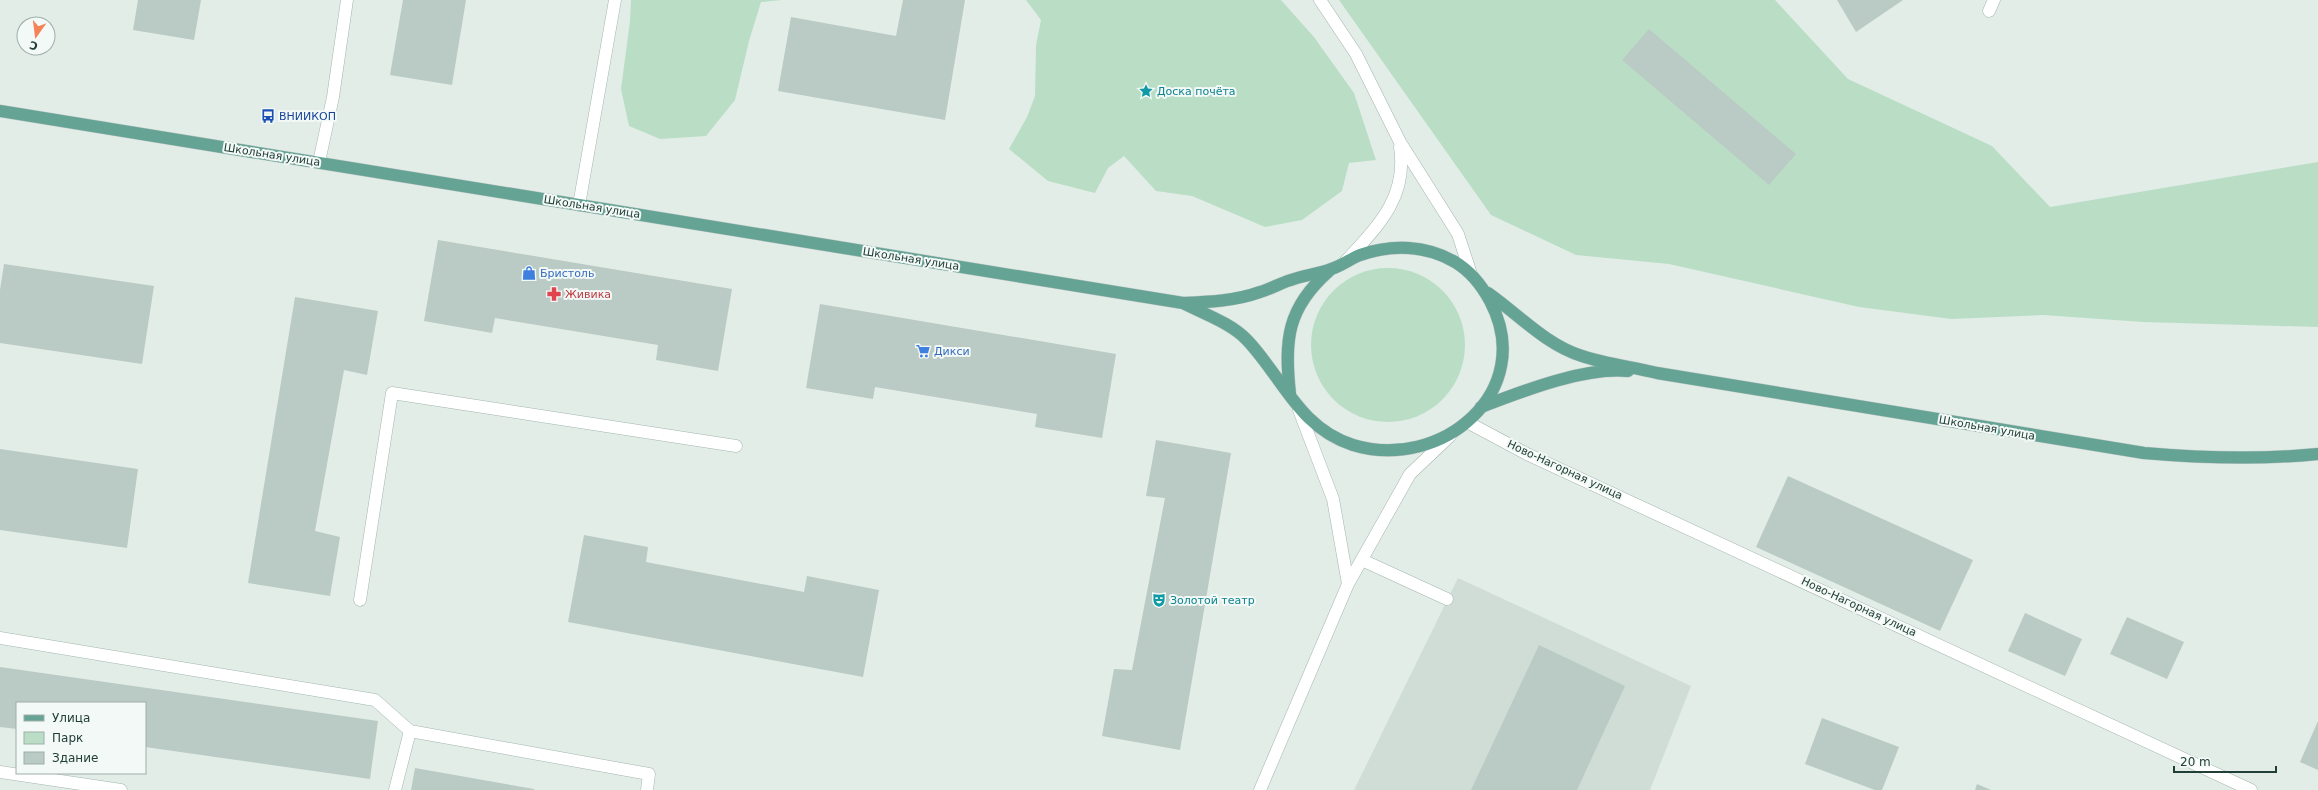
<svg xmlns="http://www.w3.org/2000/svg" width="2318" height="790" font-family="'DejaVu Sans',sans-serif">
<style>
.built{fill:#d0ddd7}
.green{fill:#badec5}
.building{fill:#bacac4}
.lines{fill:none;stroke-linecap:round;stroke-linejoin:round}
.minor-casing{stroke:#a4b5af;stroke-width:13}
.major-casing{stroke:#c1c9c7;stroke-width:13}
.minor{stroke:#fff;stroke-width:12}
.major{stroke:#65a395;stroke-width:12}
.labels{text-anchor:middle;dominant-baseline:central;stroke-width:4;stroke-linejoin:round;paint-order:stroke}
.culture-label{font-size:11px;fill:#0d838f;stroke:#f3f9f6;text-anchor:start}
.transit-label{font-size:11px;fill:#164399;stroke:#f3f9f6;text-anchor:start}
.street-label{font-size:11px;fill:#213e37;stroke:#f3f9f6}
.shop-label{font-size:11px;fill:#366cbe;stroke:#f3f9f6;text-anchor:start}
.health-label{font-size:11px;fill:#be3a42;stroke:#f3f9f6;text-anchor:start}
</style>
<rect width="100%" height="100%" fill="#e2ede8"/>
<path class="built" d="M1458 578 1691 686 1650 790H1354Z"/>
<g class="green">
<path d="M631 0H782L761 2 749 41 735 100 706 136 660 139 629 126 621 89 630 21Z"/>
<path d="M1026 0H1281L1314 37 1354 93 1376 160 1349 163 1342 191 1302 220 1265 227 1192 196 1156 191 1124 156 1108 168 1095 193 1048 181 1009 149 1027 117 1035 96 1036 45 1041 20Z"/>
<path d="M1339 0H1775L1848 79 1992 146 2050 207 2318 162V327L2143 322 2043 315 1951 319 1859 307 1669 264 1576 255 1491 215Z"/>
<circle cx="1388" cy="345" r="77"/>
</g>
<g class="building">
<path d="M138 0H201L194 40 133 30Z"/>
<path d="M403 0H466L452 85 390 75Z"/>
<path d="M903 0H965L945 120 778 91 791 17 896 36Z"/>
<path d="M1837 0H1903L1856 32Z"/>
<path d="M1649 29 1796 154 1769 185 1622 60Z"/>
<path d="M438 240 732 289 718 371 656 360 658 345 495 318 492 333 424 321Z"/>
<path d="M4 264 154 286 142 364 0 343V290Z"/>
<path d="M295 297 378 311 367 375 344 370 315 531 340 537 330 596 248 583Z"/>
<path d="M820 304 1116 354 1102 438 1035 427 1037 414 875 387 873 399 806 388Z"/>
<path d="M1156 440 1231 453 1180 750 1102 736 1114 669 1132 670 1165 498 1146 496Z"/>
<path d="M0 449 138 469 127 548 0 530Z"/>
<path d="M1788 476 1973 560 1940 631 1756 547Z"/>
<path d="M584 535 648 547 646 562 804 592 807 576 879 590 863 677 568 622Z"/>
<path d="M2025 613 2082 639 2065 676 2008 651Z"/>
<path d="M2127 617 2184 642 2167 679 2110 654Z"/>
<path d="M1539 645 1625 686 1577 790H1471Z"/>
<path d="M0 667 378 721 370 779 145 747V703H17V729L0 727Z"/>
<path d="M1822 718 1899 747 1882 790H1875L1805 764Z"/>
<path d="M2318 721V770L2300 762Z"/>
<path d="M415 768 534 789V790H411Z"/>
<path d="M1977 784 1991 790H1975Z"/>
</g>
<g class="lines">
<defs>
<g id="minor">
<path d="M1320 0 1356 54 1400 142 1458 234 1471 274"/>
<path d="M1989 11 1994 0"/>
<path d="M319 162 333 97 347 0"/>
<path d="M579 205 615 0"/>
<path d="M1345 262C1377 227 1408 198 1400 147"/>
<path d="M1299 410 1333 499 1348 584"/>
<path d="M1467 422 1527 454 2251 790"/>
<path d="M1362 560 1447 599"/>
<path d="M360 600 392 393 736 446"/>
<path d="M0 638 375 700 410 731 649 774 647 790"/>
<path d="M0 772 121 790"/>
<path d="M395 790 410 731"/>
<path d="M1260 790 1348 584 1410 474 1450 436"/>
</g>
<g id="major">
<path d="M0 111 1183 303C1209 302 1235 301 1260 292 1271 289 1280 283 1291 280 1304 275 1318 274 1331 269 1341 266 1350 259 1360 255 1392 244 1426 245 1455 262 1470 271 1482 286 1490 301 1538 391 1441 472 1353 445 1299 428 1283 378 1247 340 1231 323 1204 314 1183 303"/>
<path d="M1488 293C1518 314 1546 345 1582 356 1606 364 1633 367 1657 373L2144 453C2202 458 2259 460 2318 454"/>
<path d="M1290 394C1284 340 1287 308 1329 271"/>
<path d="M1481 407C1523 391 1583 367 1628 371"/>
</g>
</defs>
<use href="#minor" class="minor-casing"/>
<use href="#major" class="major-casing"/>
<use href="#minor" class="minor"/>
<use href="#major" class="major"/>
</g>
<defs>
<symbol id="sight-bare" viewBox="-9 -9 18 18"><path d="M0-6L1.8-2.2L6-1.7L2.9 1.2L3.7 5.4L0 3.3L-3.7 5.4L-2.9 1.2L-6-1.7L-1.8-2.2Z" fill="#0f9aa8" stroke="#f3f9f6" stroke-width="2.5" paint-order="stroke"/></symbol>
<symbol id="bus-bare" viewBox="-9 -9 18 18"><path d="M-5-6H5V4H4V6H2V4H-2V6H-4V4H-5ZM-3.5-4V0h7V-4ZM-3.5 1.2v1.5H-2V1.2ZM2 1.2v1.5H3.5V1.2Z" fill="#1a4fb4" stroke="#f3f9f6" stroke-width="2.5" paint-order="stroke"/></symbol>
<symbol id="shop-bare" viewBox="-9 -9 18 18"><path d="M-5-2.5h2.3a2.7 3.5 0 0 1 5.4 0H5L5.5 6h-11ZM-1.5-2.5h3a1.5 2.3 0 0 0-3 0Z" fill="#3f7fe0" stroke="#f3f9f6" stroke-width="2.5" paint-order="stroke"/></symbol>
<symbol id="pharmacy-bare" viewBox="-9 -9 18 18"><path d="M-2-6h4v4h4v4h-4v4h-4v-4h-4v-4h4Z" fill="#e0444e" stroke="#f3f9f6" stroke-width="2.5" paint-order="stroke"/></symbol>
<symbol id="supermarket-bare" viewBox="-9 -9 18 18"><path d="M-6-5.5h2.5l.6 2H6L4.5 2H-2.5L-4.4-4H-6ZM-1.5 3.2a1.3 1.3 0 1 0 .1 0ZM3 3.2a1.3 1.3 0 1 0 .1 0Z" fill="#3f7fe0" stroke="#f3f9f6" stroke-width="2.5" paint-order="stroke"/></symbol>
<symbol id="theatre-bare" viewBox="-9 -9 18 18"><path d="M-5-5.5Q0-4 5-5.5V0Q5 5 0 6Q-5 5-5 0ZM-3.3-2.5H-1v1.5H-3.3ZM1-2.5H3.3v1.5H1ZM-2.8 1Q0 5.5 2.8 1Z" fill="#0f9aa8" stroke="#f3f9f6" stroke-width="2.5" paint-order="stroke"/></symbol>
</defs>
<g fill-rule="evenodd">
<use href="#sight-bare" x="1136" y="81" width="20" height="20"/>
<use href="#bus-bare" x="258" y="106" width="20" height="20"/>
<use href="#shop-bare" x="519" y="263" width="20" height="20"/>
<use href="#pharmacy-bare" x="544" y="284" width="20" height="20"/>
<use href="#supermarket-bare" x="913" y="341" width="20" height="20"/>
<use href="#theatre-bare" x="1149" y="590" width="20" height="20"/>
</g>
<g class="labels">
<g class="culture-label">
<text x="1157" y="91">Доска почёта</text>
<text x="1170" y="600">Золотой театр</text>
</g>
<g class="transit-label">
<text x="279" y="116">ВНИИКОП</text>
</g>
<g class="street-label">
<text transform="translate(272 155) rotate(9)">Школьная улица</text>
<text transform="translate(592 207) rotate(9)">Школьная улица</text>
<text transform="translate(911 259) rotate(9)">Школьная улица</text>
<text transform="translate(1987 428) rotate(10)">Школьная улица</text>
<text transform="translate(1565 470) rotate(25)">Ново-Нагорная улица</text>
<text transform="translate(1859 607) rotate(25)">Ново-Нагорная улица</text>
</g>
<g class="shop-label">
<text x="540" y="273">Бристоль</text>
<text x="934" y="351">Дикси</text>
</g>
<g class="health-label">
<text x="565" y="294">Живика</text>
</g>
</g>
<rect x="16" y="702" width="130" height="72" fill="#f3f9f6" stroke="#9faeaa"/>
<rect x="24" y="715" width="20" height="6" fill="#65a395" stroke="#9faeaa"/>
<text x="52" y="722" font-size="12" fill="#213e37">Улица</text>
<rect x="24" y="732" width="20" height="12" fill="#badec5" stroke="#9faeaa"/>
<text x="52" y="742" font-size="12" fill="#213e37">Парк</text>
<rect x="24" y="752" width="20" height="12" fill="#bacac4" stroke="#9faeaa"/>
<text x="52" y="762" font-size="12" fill="#213e37">Здание</text>
<g transform="translate(36 36) rotate(194)"><circle r="19" fill="#f3f9f6" stroke="#9faeaa"/>
<path d="M0-3L7 15L0 10L-7 15Z" fill="#f68257"/>
<text y="-6" font-size="11" font-weight="bold" text-anchor="middle" fill="#213e37">С</text>
</g>
<path d="M2174 766v6h102v-6" fill="none" stroke="#213e37" stroke-width="2"/>
<text x="2180" y="766" font-size="12" fill="#213e37" stroke="#f3f9f6" stroke-width="3" paint-order="stroke">20 m</text>
</svg>
